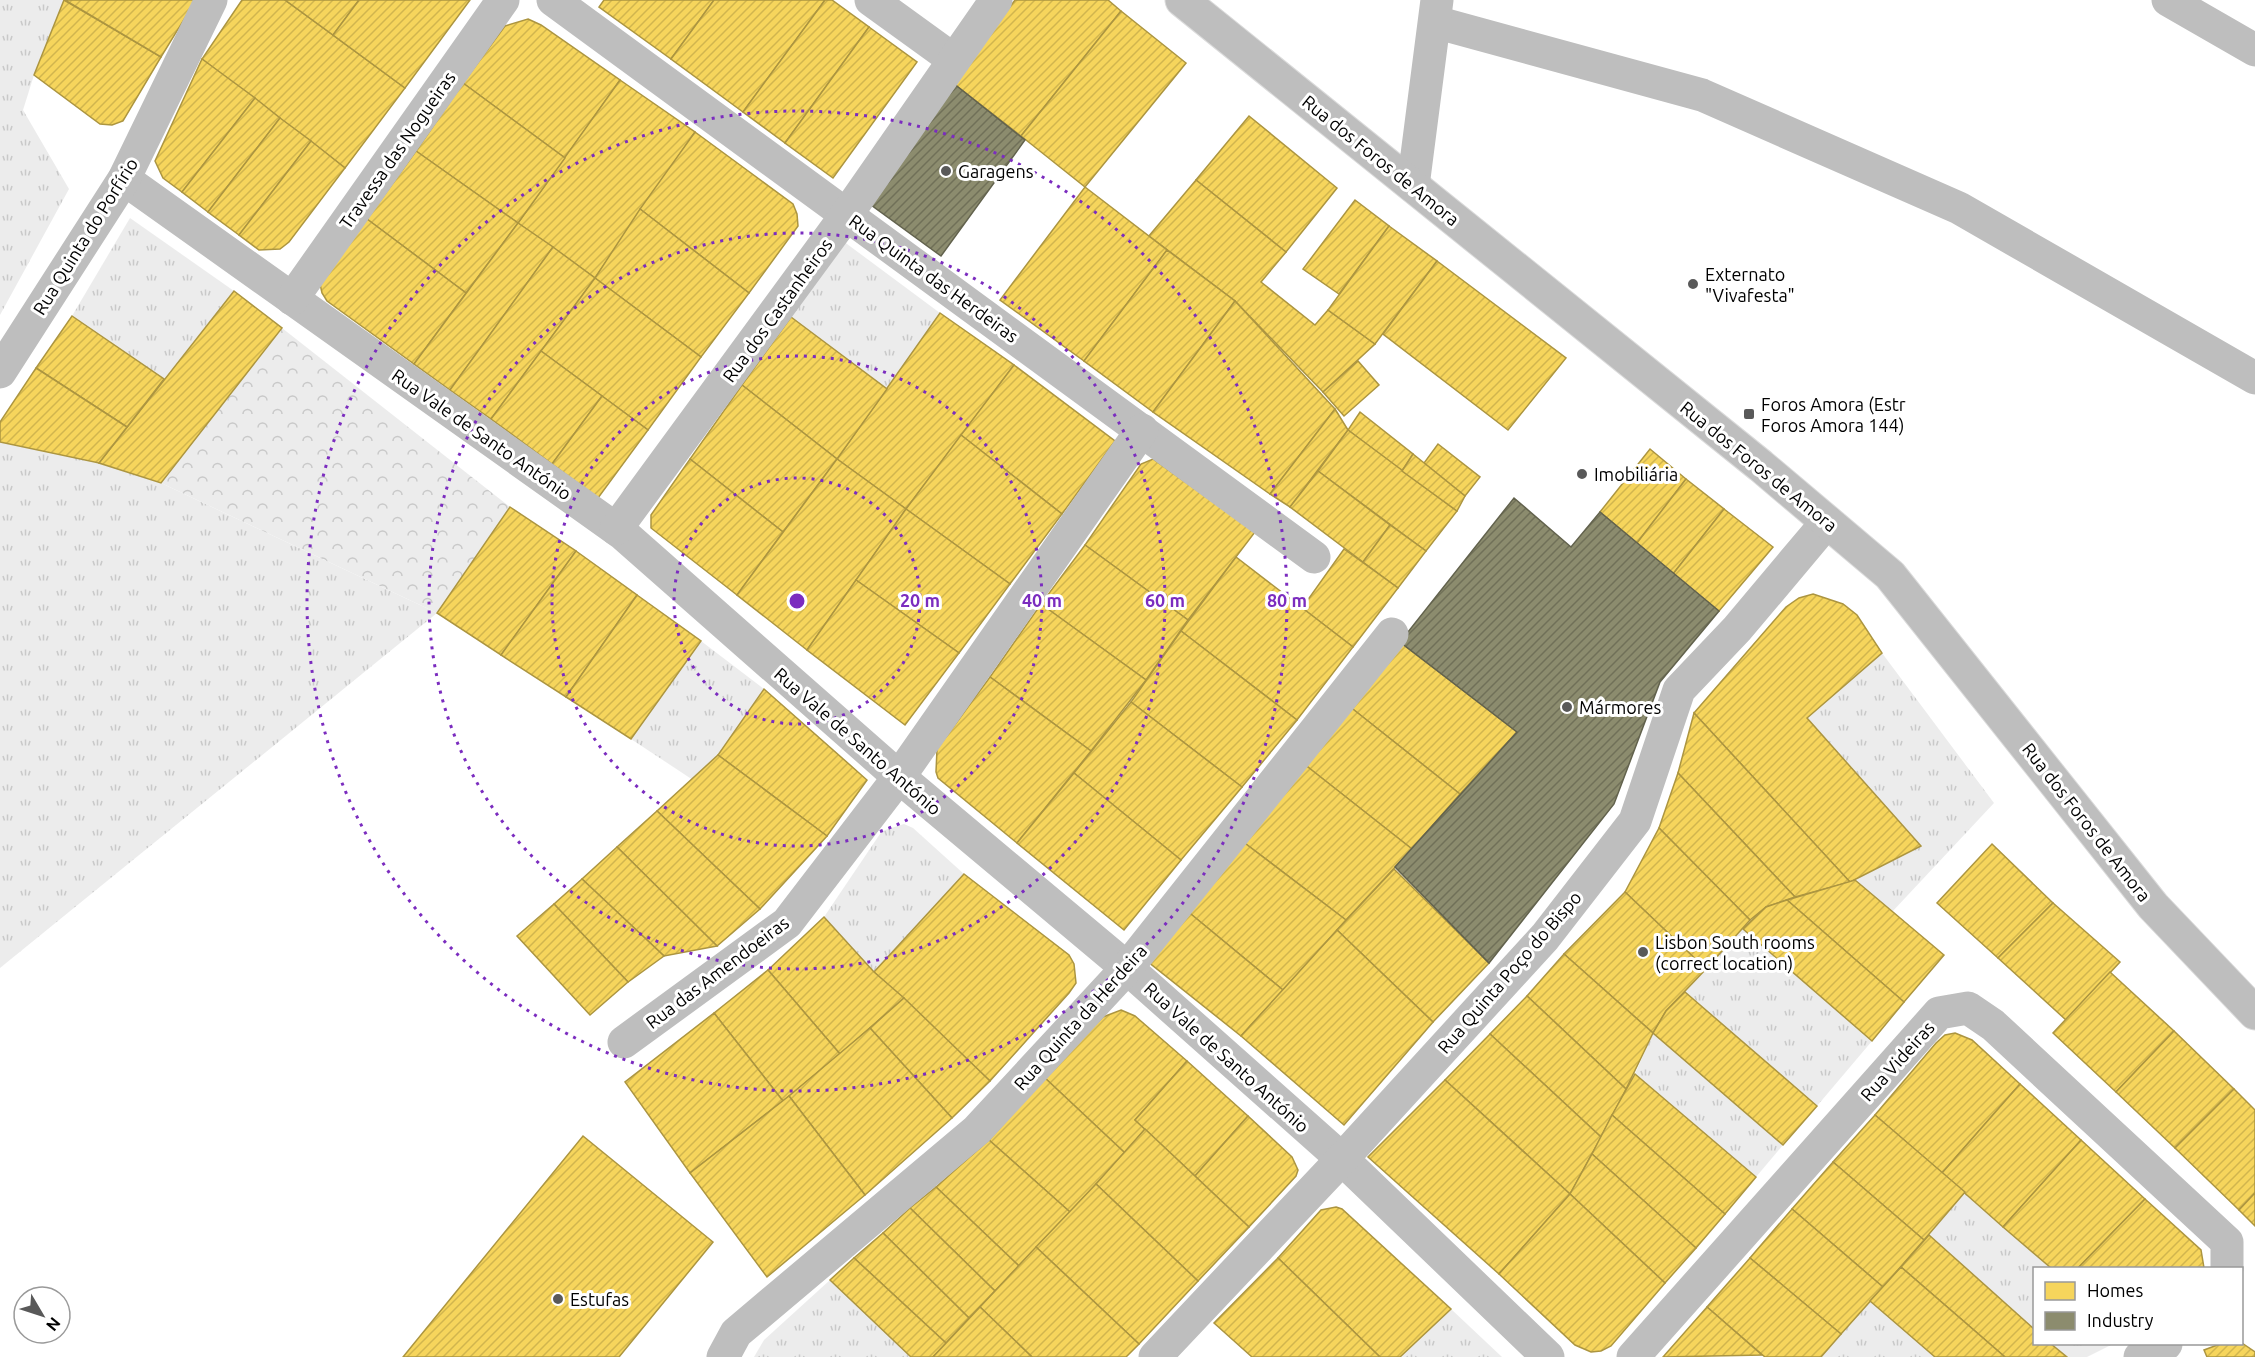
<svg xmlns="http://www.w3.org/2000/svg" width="2255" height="1357" font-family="Ubuntu,sans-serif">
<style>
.grass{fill:url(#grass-tufts)}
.forest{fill:url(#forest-crowns)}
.homes{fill:url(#homes-hatch);stroke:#ac9540;stroke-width:1.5}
.industry{fill:url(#industry-hatch);stroke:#62624d;stroke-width:1.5}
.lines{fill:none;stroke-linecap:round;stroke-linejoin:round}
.major-casing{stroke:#dbdbdb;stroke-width:35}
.minor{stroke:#bebebe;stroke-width:33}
.major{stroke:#bebebe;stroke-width:33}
.ring{fill:none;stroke:#7b2cbf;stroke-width:3;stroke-dasharray:3 6}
.poi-dot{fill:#595959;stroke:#fff;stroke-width:2}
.labels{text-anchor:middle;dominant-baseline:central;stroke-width:6;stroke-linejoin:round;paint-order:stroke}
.street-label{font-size:18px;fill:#000;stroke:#fff}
.poi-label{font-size:18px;fill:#000;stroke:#fff;text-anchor:start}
.centre{fill:#7b2cbf;stroke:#fff;stroke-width:3}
.ring-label{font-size:18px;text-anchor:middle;font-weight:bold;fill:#7b2cbf;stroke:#fff;stroke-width:6;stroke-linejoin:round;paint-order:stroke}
</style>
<defs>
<pattern id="grass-tufts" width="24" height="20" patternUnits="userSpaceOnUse" patternTransform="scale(1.5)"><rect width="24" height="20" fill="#ececec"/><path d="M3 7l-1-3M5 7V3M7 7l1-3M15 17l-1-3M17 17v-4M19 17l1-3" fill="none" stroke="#c9c9c9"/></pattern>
<pattern id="forest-crowns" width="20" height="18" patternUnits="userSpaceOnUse" patternTransform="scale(1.5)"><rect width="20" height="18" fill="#ececec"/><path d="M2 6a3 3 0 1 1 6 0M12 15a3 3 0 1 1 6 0" fill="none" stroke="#c9c9c9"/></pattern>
<pattern id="homes-hatch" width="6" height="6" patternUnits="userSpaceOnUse" patternTransform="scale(1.5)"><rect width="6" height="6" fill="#f6d55c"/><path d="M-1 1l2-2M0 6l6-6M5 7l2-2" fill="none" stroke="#d1b54e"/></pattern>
<pattern id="industry-hatch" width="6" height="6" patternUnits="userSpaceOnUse" patternTransform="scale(1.5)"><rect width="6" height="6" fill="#8c8c6e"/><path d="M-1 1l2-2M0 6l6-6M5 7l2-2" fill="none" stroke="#707058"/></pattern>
</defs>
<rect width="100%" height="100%" fill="#fff"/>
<g class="grass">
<path d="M0 0H64L34 75 23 110 69 189 0 315Z"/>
<path d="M130 218 234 291 164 379 72 316Z"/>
<path d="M843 241 940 313 887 389 791 317Z"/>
<path d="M0 442 99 463 161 483 437 613 0 968Z"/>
<path d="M701 641 764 689 718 755 693 780 631 739Z"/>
<path d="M1882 653 1994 803 1892 912 1855 880 1920 846 1807 718Z"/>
<path d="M904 824 913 828 964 874 874 972 824 917 882 831Z"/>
<path d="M1743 929 1872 1041 1817 1106 1685 992Z"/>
<path d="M1653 1033 1783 1145 1756 1177 1635 1074Z"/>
<path d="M1965 1192 2050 1268H2034V1329L1929 1235Z"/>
<path d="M830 1280 911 1357H754L764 1340Z"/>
<path d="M1870 1301 1935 1357H1821Z"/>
<path d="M1451 1309 1502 1357H1400Z"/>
<path d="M2051 1344H2113L2087 1357H2067Z"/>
</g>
<path class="forest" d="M282 328 510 507 437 613 161 483Z"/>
<g class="homes">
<path d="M64 0 161 57 123 121 112 125 100 124 34 75Z"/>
<path d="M65 0H196L161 57Z"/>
<path d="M242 0H285L405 88 345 168 202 59Z"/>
<path d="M285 0H359L333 35Z"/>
<path d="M359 0H470L405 88 333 35Z"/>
<path d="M604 0H714L671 59 599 7Z"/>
<path d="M714 0H825L743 112 671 59Z"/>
<path d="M825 0H832L869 27 785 143 743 112Z"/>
<path d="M1015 0H1108L1121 11 1021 136 953 83Z"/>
<path d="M1121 11 1186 63 1085 187 1021 136Z"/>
<path d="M528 19 541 25 620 80 565 158 463 83 505 26Z"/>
<path d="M869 27 917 62 833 178 785 143Z"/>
<path d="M202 59 255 98 182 192 163 178 155 161Z"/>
<path d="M620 80 695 132 595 278 518 223Z"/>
<path d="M463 83 565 158 518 223 416 151Z"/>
<path d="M255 98 280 118 208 212 182 192Z"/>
<path d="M1249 116 1337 188 1286 252 1196 180Z"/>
<path d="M280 118 311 141 239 235 208 212Z"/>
<path d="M695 132 793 204 797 214 798 226 749 293 640 209Z"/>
<path d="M311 141 345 168 289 242 280 249 259 250 239 235Z"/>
<path d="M416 151 518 223 466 293 367 219Z"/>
<path d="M1196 180 1286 252 1261 282 1315 325 1328 310 1375 344 1323 392 1235 301 1149 236Z"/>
<path d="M1085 187 1167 250 1084 361 1000 300Z"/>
<path d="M1355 200 1389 226 1339 294 1303 269Z"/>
<path d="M640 209 749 293 701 357 595 278Z"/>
<path d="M367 219 466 293 414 364 327 301 322 293 320 284Z"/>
<path d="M518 223 553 247 450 390 414 364Z"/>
<path d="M1389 226 1437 261 1375 344 1328 310Z"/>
<path d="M553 247 595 278 491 419 450 390Z"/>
<path d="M1167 250 1235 301 1153 412 1084 361Z"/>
<path d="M1437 261 1566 358 1508 430 1383 334Z"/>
<path d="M595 278 701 357 648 430 541 351Z"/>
<path d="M234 291 282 328 161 483 99 463Z"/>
<path d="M1235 301 1335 409 1270 494 1153 412Z"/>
<path d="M940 313 1014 365 906 509 837 459Z"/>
<path d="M72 316 164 379 127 427 36 368Z"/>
<path d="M791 317 887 389 837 459 742 385Z"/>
<path d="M541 351 602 396 552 464 491 419Z"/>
<path d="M1358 361 1379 385 1344 416 1323 392Z"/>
<path d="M1014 365 1115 441 1062 514 961 435Z"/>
<path d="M36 368 127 427 99 463 0 442V422Z"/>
<path d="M742 385 837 459 783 532 690 459Z"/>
<path d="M602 396 648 430 598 498 552 464Z"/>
<path d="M1335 409 1348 430 1290 507 1270 494Z"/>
<path d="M1360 412 1413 454 1402 471 1348 430Z"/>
<path d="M1348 430 1457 511 1426 551 1318 471Z"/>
<path d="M961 435 1062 514 1010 584 906 509Z"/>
<path d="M1438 444 1480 477 1465 496 1424 463Z"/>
<path d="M1650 449 1686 479 1637 543 1600 512Z"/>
<path d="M1413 454 1465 496 1457 511 1402 471Z"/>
<path d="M690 459 783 532 737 595 651 528V515Z"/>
<path d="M837 459 906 509 807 650 737 595Z"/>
<path d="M1153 459 1255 532 1188 620 1085 545 1141 464Z"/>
<path d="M1318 471 1390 525 1363 562 1290 507Z"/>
<path d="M1686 479 1724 509 1673 574 1637 543Z"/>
<path d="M510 507 576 551 501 655 437 613Z"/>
<path d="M906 509 1010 584 959 653 856 580Z"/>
<path d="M1724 509 1773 547 1719 611 1673 574Z"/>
<path d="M1390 525 1426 551 1398 588 1363 562Z"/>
<path d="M1085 545 1188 620 1146 680 1041 604Z"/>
<path d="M1344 549 1398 588 1353 647 1302 608Z"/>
<path d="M576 551 637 595 566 697 501 655Z"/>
<path d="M1236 557 1353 647 1297 720 1181 631Z"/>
<path d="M856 580 959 653 905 725 807 650Z"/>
<path d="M1813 594 1843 604 1857 615 1882 653 1807 718 1921 846 1850 882 1694 713 1786 607 1799 598Z"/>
<path d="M637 595 701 641 631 739 566 697Z"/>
<path d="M1041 604 1146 680 1091 751 990 677Z"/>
<path d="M1181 631 1297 720 1242 787 1131 702Z"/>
<path d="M1400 642 1517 732 1460 794 1349 706Z"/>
<path d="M990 677 1091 751 1017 843 938 778 936 772 937 749Z"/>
<path d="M764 689 867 780 827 836 718 755Z"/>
<path d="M1131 702 1242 787 1181 860 1074 773Z"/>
<path d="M1349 706 1460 794 1412 849 1304 764Z"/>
<path d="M1694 713 1850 882 1795 897 1678 773Z"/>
<path d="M718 755 827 836 760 909 657 811Z"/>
<path d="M1304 764 1412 849 1346 920 1242 841Z"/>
<path d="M1074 773 1181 860 1124 930 1017 843Z"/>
<path d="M1678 773 1795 897 1766 907 1750 920 1659 828Z"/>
<path d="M657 811 760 909 717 946 617 847Z"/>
<path d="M1659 828 1750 920 1706 969 1625 892Z"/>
<path d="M1242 841 1346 920 1283 990 1186 910Z"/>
<path d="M1992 844 2053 903 1998 958 1937 903Z"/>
<path d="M617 847 717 946 664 956 582 879Z"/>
<path d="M1394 869 1489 963 1433 1022 1337 930Z"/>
<path d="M964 874 1069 955 1074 964 1076 983 1069 993 990 1081 874 972Z"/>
<path d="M582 879 664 956 628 982 554 904Z"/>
<path d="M1855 880 1944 955 1904 1002 1787 900Z"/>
<path d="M1625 892 1706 969 1666 1011 1653 1033 1564 954Z"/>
<path d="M1787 900 1904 1002 1872 1041 1743 929 1766 907Z"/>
<path d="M2053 903 2120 962 2066 1020 1998 958Z"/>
<path d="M554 904 628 982 590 1015 517 936Z"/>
<path d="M1186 910 1283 990 1241 1036 1147 961Z"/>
<path d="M824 917 874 972 904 998 840 1054 768 970Z"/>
<path d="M1337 930 1433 1022 1344 1125 1241 1036Z"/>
<path d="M1564 954 1653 1033 1626 1089 1527 996Z"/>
<path d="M768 970 840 1054 783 1101 714 1013Z"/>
<path d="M2110 972 2174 1031 2116 1092 2053 1033Z"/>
<path d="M1685 992 1817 1106 1783 1145 1653 1033 1666 1011Z"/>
<path d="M1527 996 1626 1089 1601 1137 1490 1034Z"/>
<path d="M904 998 990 1081 952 1118 870 1028Z"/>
<path d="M1121 1010 1135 1016 1187 1061 1135 1120 1145 1129 1125 1153 1045 1078 1103 1017Z"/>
<path d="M714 1013 783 1101 690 1173 625 1082Z"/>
<path d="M870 1028 952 1118 865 1195 789 1096Z"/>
<path d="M2174 1031 2234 1089 2175 1148 2116 1092Z"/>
<path d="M1955 1033 1972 1040 2020 1084 1942 1173 1875 1115 1936 1043 1945 1035Z"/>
<path d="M1490 1034 1601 1137 1570 1194 1445 1080Z"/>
<path d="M1187 1061 1248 1116 1195 1176 1135 1120Z"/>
<path d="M1635 1074 1756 1177 1725 1214 1612 1115Z"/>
<path d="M1045 1078 1125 1153 1070 1212 989 1140Z"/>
<path d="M1445 1080 1570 1194 1499 1274 1368 1157Z"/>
<path d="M2020 1084 2081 1140 2003 1227 1942 1173Z"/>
<path d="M2234 1089 2255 1110V1193L2239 1210 2175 1148Z"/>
<path d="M789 1096 865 1195 767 1277 690 1173Z"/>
<path d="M1612 1115 1725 1214 1696 1248 1592 1154Z"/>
<path d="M1875 1115 1965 1192 1924 1240 1833 1162Z"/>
<path d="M1248 1116 1292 1157 1298 1170 1296 1176 1249 1227 1195 1176Z"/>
<path d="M1145 1129 1249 1227 1198 1281 1096 1184Z"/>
<path d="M583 1136 713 1242 619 1357H403Z"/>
<path d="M989 1140 1070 1212 1019 1266 936 1187Z"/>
<path d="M2081 1140 2145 1199 2078 1268H2051L2003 1227Z"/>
<path d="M1592 1154 1696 1248 1665 1283 1570 1194Z"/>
<path d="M1833 1162 1924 1240 1883 1287 1792 1209Z"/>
<path d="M1096 1184 1198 1281 1139 1344 1036 1247Z"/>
<path d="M936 1187 1019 1266 995 1291 910 1208Z"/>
<path d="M2255 1193V1226L2239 1210Z"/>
<path d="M1570 1194 1665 1283 1611 1346 1601 1351 1591 1352 1575 1345 1499 1274Z"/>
<path d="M2145 1199 2201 1250 2204 1268H2078Z"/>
<path d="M1336 1207 1342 1209 1451 1309 1400 1357H1380L1278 1258 1321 1210Z"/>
<path d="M910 1208 995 1291 969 1318 883 1233Z"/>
<path d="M1792 1209 1883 1287 1841 1334 1750 1258Z"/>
<path d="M883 1233 969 1318 946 1343 854 1258Z"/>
<path d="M1929 1235 2034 1329V1344H2051L2067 1357H2005L1901 1267Z"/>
<path d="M1036 1247 1139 1344 1126 1357H1032L980 1307Z"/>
<path d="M854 1258 946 1343 933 1357H911L830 1280Z"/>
<path d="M1278 1258 1380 1357H1252L1214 1323Z"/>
<path d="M1750 1258 1841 1334 1821 1357H1765L1707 1307Z"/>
<path d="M1901 1267 2005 1357H1935L1870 1301Z"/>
<path d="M980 1307 1032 1357H933Z"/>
<path d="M1707 1307 1762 1355 1663 1357Z"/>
<path d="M2242 1343 2255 1352V1357H2207L2204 1350 2220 1344Z"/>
</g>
<g class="industry">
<path d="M953 83 1025 140 941 256 867 202Z"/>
<path d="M1514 498 1571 547 1600 512 1719 611 1660 682 1614 804 1489 963 1395 867 1517 732 1400 642Z"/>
</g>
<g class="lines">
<defs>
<path id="major" d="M1182 0 1761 466 1890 575 2153 906 2255 1013"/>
</defs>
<use href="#major" class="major-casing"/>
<g class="minor">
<path d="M553 0 1314 557"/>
<path d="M871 0 954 60"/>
<path d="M2168 0 2255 50"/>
<path d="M1435 22 1702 95 1959 208 2255 378"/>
<path d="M124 179 623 534 899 777 1127 968 1342 1159 1548 1357"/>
<path d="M1413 186 1437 0"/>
<path d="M292 299 503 0"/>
<path d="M0 372 124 179 211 0"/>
<path d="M616 529 847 214 996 0"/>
<path d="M624 1042 787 923 899 777 1142 430"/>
<path d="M723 1357 736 1333 977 1130 1127 968 1392 634"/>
<path d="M1155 1357 1342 1159 1545 937 1635 821 1679 690 1737 629 1827 522"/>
<path d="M1633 1357 1939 1013 1968 1008 1993 1025 2227 1242V1268"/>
<path d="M2140 1357 2166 1344"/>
</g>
<use href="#major" class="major"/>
</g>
<g class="ring">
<circle cx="797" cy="601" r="123"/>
<circle cx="797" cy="601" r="245"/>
<circle cx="797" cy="601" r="368"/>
<circle cx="797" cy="601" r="490"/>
</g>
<g class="poi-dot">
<circle cx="946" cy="171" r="6"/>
<circle cx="1693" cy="284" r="6"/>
<rect x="1743" y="408" width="12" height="12" rx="3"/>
<circle cx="1582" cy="474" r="6"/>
<circle cx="1567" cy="707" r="6"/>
<circle cx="1643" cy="952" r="6"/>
<circle cx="558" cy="1299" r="6"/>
</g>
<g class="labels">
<g class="street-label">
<text transform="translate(397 150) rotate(-55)">Travessa das Nogueiras</text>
<text transform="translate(1381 160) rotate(39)">Rua dos Foros de Amora</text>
<text transform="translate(85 236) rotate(-58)">Rua Quinta do Porfírio</text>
<text transform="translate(934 278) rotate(36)">Rua Quinta das Herdeiras</text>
<text transform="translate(777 310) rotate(-54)">Rua dos Castanheiros</text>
<text transform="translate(482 434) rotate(35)">Rua Vale de Santo António</text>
<text transform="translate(1759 466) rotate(39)">Rua dos Foros de Amora</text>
<text transform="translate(858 741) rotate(41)">Rua Vale de Santo António</text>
<text transform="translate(2087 822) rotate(52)">Rua dos Foros de Amora</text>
<text transform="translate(717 972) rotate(-37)">Rua das Amendoeiras</text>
<text transform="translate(1509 972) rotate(-49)">Rua Quinta Poço do Bispo</text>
<text transform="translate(1080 1017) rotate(-48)">Rua Quinta da Herdeira</text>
<text transform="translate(1227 1057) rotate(42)">Rua Vale de Santo António</text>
<text transform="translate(1897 1061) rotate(-48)">Rua Videiras</text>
</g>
<g class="poi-label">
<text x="958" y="171">Garagens</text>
<text x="1705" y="274">Externato<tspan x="1705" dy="21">"Vivafesta"</tspan></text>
<text x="1761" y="404">Foros Amora (Estr<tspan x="1761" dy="21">Foros Amora 144)</tspan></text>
<text x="1594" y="474">Imobiliária</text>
<text x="1579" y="707">Mármores</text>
<text x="1655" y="942">Lisbon South rooms<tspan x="1655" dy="21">(correct location)</tspan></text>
<text x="570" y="1299">Estufas</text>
</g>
</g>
<circle cx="797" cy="601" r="9" class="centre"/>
<g class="ring-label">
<text x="920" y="607">20 m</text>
<text x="1042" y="607">40 m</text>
<text x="1165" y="607">60 m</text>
<text x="1287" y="607">80 m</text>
</g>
<rect x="2033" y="1267" width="210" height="78" fill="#ffffff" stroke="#999999" stroke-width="1.5"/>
<rect x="2045" y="1282" width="30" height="18" fill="#f6d55c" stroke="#999999" stroke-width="1.5"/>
<text x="2087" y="1297" font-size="18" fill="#000000">Homes</text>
<rect x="2045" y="1312" width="30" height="18" fill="#8c8c6e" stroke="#999999" stroke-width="1.5"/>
<text x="2087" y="1327" font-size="18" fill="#000000">Industry</text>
<g transform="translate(42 1315) rotate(129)"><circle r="28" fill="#ffffff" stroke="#999999" stroke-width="1.5"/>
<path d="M0-4.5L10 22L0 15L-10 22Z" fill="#595959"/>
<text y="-9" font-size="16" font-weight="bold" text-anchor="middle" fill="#000000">N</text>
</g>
</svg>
